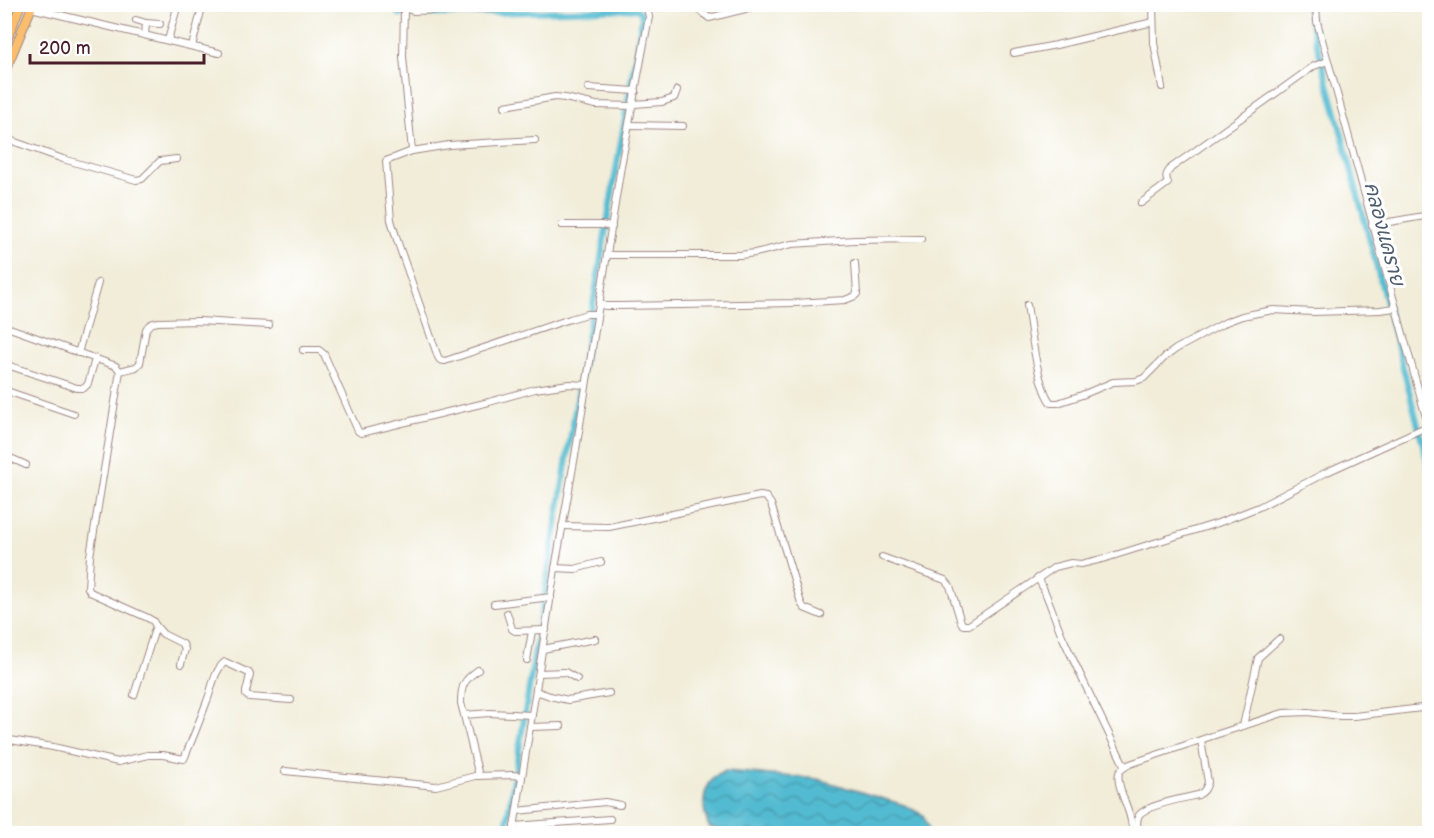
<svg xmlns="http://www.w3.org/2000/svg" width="1434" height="838" font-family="'Balsamiq Sans','Playpen Sans Thai',sans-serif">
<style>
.water{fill:url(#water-waves);stroke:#4e6d7e;stroke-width:1.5}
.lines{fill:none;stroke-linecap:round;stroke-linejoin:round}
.canal{stroke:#53bbd1;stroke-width:6}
.minor-casing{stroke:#9e8682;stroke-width:8}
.major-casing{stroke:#9e8682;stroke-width:10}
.minor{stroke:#fff;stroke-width:6}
.major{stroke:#fabe6e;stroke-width:8}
.labels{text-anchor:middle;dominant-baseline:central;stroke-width:6;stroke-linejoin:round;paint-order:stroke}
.water-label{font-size:20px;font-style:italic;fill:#4e5d6d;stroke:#fff}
</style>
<defs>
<pattern id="water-waves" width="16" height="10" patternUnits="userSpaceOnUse" patternTransform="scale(1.5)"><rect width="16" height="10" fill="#53bbd1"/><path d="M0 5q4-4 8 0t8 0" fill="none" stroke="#4797aa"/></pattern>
</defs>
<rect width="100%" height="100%" fill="#fff"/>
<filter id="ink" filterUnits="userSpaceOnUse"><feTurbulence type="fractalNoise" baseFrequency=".0167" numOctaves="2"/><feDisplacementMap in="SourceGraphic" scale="12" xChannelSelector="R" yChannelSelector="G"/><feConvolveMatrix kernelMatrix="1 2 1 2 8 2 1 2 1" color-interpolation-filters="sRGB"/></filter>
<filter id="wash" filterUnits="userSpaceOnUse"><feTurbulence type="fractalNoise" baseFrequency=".008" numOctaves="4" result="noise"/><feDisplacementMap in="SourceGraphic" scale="24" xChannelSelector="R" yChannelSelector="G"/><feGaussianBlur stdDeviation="1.35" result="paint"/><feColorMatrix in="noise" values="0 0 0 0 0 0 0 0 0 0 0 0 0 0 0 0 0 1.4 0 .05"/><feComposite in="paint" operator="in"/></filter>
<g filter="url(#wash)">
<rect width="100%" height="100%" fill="#f1edd9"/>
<path class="water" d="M726 771 817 779 904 805 923 815 930 833H730L709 827C703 811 700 793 713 779 716 775 722 773 726 771Z"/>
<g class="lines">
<g class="canal">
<path d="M389 4 399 14H458L637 9 641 13 642 18 569 446 505 834"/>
<path d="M1306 4 1347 153 1430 471"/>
<path d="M4 19 10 4"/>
</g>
</g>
</g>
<g filter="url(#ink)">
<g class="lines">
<defs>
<g id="minor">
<path d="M399 4 404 8 413 11 598 4"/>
<path d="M1153 4 1154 43 1162 87"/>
<path d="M1316 4 1317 22 1328 61 1430 432"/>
<path d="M31 8 219 53"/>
<path d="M404 8 403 57 412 151"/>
<path d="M647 8C660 8 680 4 692 7 699 9 704 14 709 18L765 4"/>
<path d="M136 20 146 23 145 35"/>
<path d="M146 23 160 24"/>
<path d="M168 40 178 4"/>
<path d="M192 46 203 4"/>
<path d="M1014 53 1056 45 1153 22"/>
<path d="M588 88 636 91"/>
<path d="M634 104 662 102 674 98 677 90"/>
<path d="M505 106 555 97 565 98 596 105 633 106"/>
<path d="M630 125 683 126"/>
<path d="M4 138 63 159 136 180 142 179 160 161 177 159"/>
<path d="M535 140 449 145 412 151 386 161 391 220 398 243 438 357 440 360 445 361 570 319 587 314H597"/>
<path d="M1141 203 1168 183C1165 177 1166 174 1171 168L1314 66 1328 61"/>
<path d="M562 225H601L612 227"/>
<path d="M1372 225 1430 215"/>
<path d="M608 255H740L755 253 792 244 855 240 921 239"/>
<path d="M599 303 605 306H618L795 303 845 300 855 296 857 294 855 263"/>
<path d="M1027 305C1031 329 1037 386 1051 403H1058L1082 395 1113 382 1136 381 1144 378 1165 357 1176 349 1226 322 1242 316 1273 310 1313 312 1380 310 1395 308"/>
<path d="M4 326 116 366 120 371 136 367 140 363 146 329C149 324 152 323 158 322L199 321 269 325"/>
<path d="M303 350H319L324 354 358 431 361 433 489 402 535 389 569 384 586 385"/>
<path d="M78 353 98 283"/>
<path d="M4 364 77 388H84L88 384 95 359"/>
<path d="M120 371 90 556 88 588 90 592 148 618 153 621 156 626 134 695"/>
<path d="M4 390 74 414"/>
<path d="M4 455 26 465"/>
<path d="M562 526 609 527 760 496 766 497 771 504 801 603 804 608 821 615"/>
<path d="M882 557 945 580 950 586 961 622 963 625H969L1055 567 1071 563 1081 564 1106 558 1218 523 1259 507 1327 472 1428 426"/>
<path d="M555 568 575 569 601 562"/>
<path d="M1038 578C1049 597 1054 618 1063 638 1083 681 1104 724 1125 767"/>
<path d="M494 604 551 597"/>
<path d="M507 613 512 629 515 631 546 630"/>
<path d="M156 626 163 634 183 644 185 649 181 664"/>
<path d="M543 649 595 639"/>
<path d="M527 660 532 631"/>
<path d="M478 670C464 680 461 685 461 703L479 776"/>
<path d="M539 673 565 672 577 679"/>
<path d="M536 691 550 696 568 700 609 693"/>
<path d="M464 715 490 713 532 715"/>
<path d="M1243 726 1258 658 1279 639"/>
<path d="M530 727 561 726"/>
<path d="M4 739 53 747 118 762 148 755H163L184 759C192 740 200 720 207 701 212 689 214 670 225 662L249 673 250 675 246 692V695L249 697 291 700"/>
<path d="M285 771 436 786 475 776 512 775 522 776"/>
<path d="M517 811 605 802 620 805"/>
<path d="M514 826 610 819"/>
<path d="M513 834 556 563 576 450 621 166 649 17 647 8 642 4"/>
<path d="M1133 834C1132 825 1131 818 1128 810 1125 801 1116 782 1119 773 1121 769 1126 766 1130 764L1215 735 1283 713 1308 712 1340 716H1354L1430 707"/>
<path d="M1138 834C1137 827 1136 820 1139 815 1146 805 1185 798 1198 795 1204 792 1206 789 1208 782L1201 740"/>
</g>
<g id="major">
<path d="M4 47 21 4"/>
<path d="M4 74 33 4"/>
</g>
</defs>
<use href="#minor" class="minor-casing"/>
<use href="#major" class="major-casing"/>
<use href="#minor" class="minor"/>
<use href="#major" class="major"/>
</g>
</g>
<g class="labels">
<g class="water-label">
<text transform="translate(1384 234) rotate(75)">คลองเเคราย</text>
</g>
</g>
<rect width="1434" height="838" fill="none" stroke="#fff" stroke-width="24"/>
<path d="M30 54v9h174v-9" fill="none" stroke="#4a1f2b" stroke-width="3"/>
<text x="39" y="54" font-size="18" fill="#4a1f2b" stroke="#ffffff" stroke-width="4.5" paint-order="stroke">200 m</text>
</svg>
